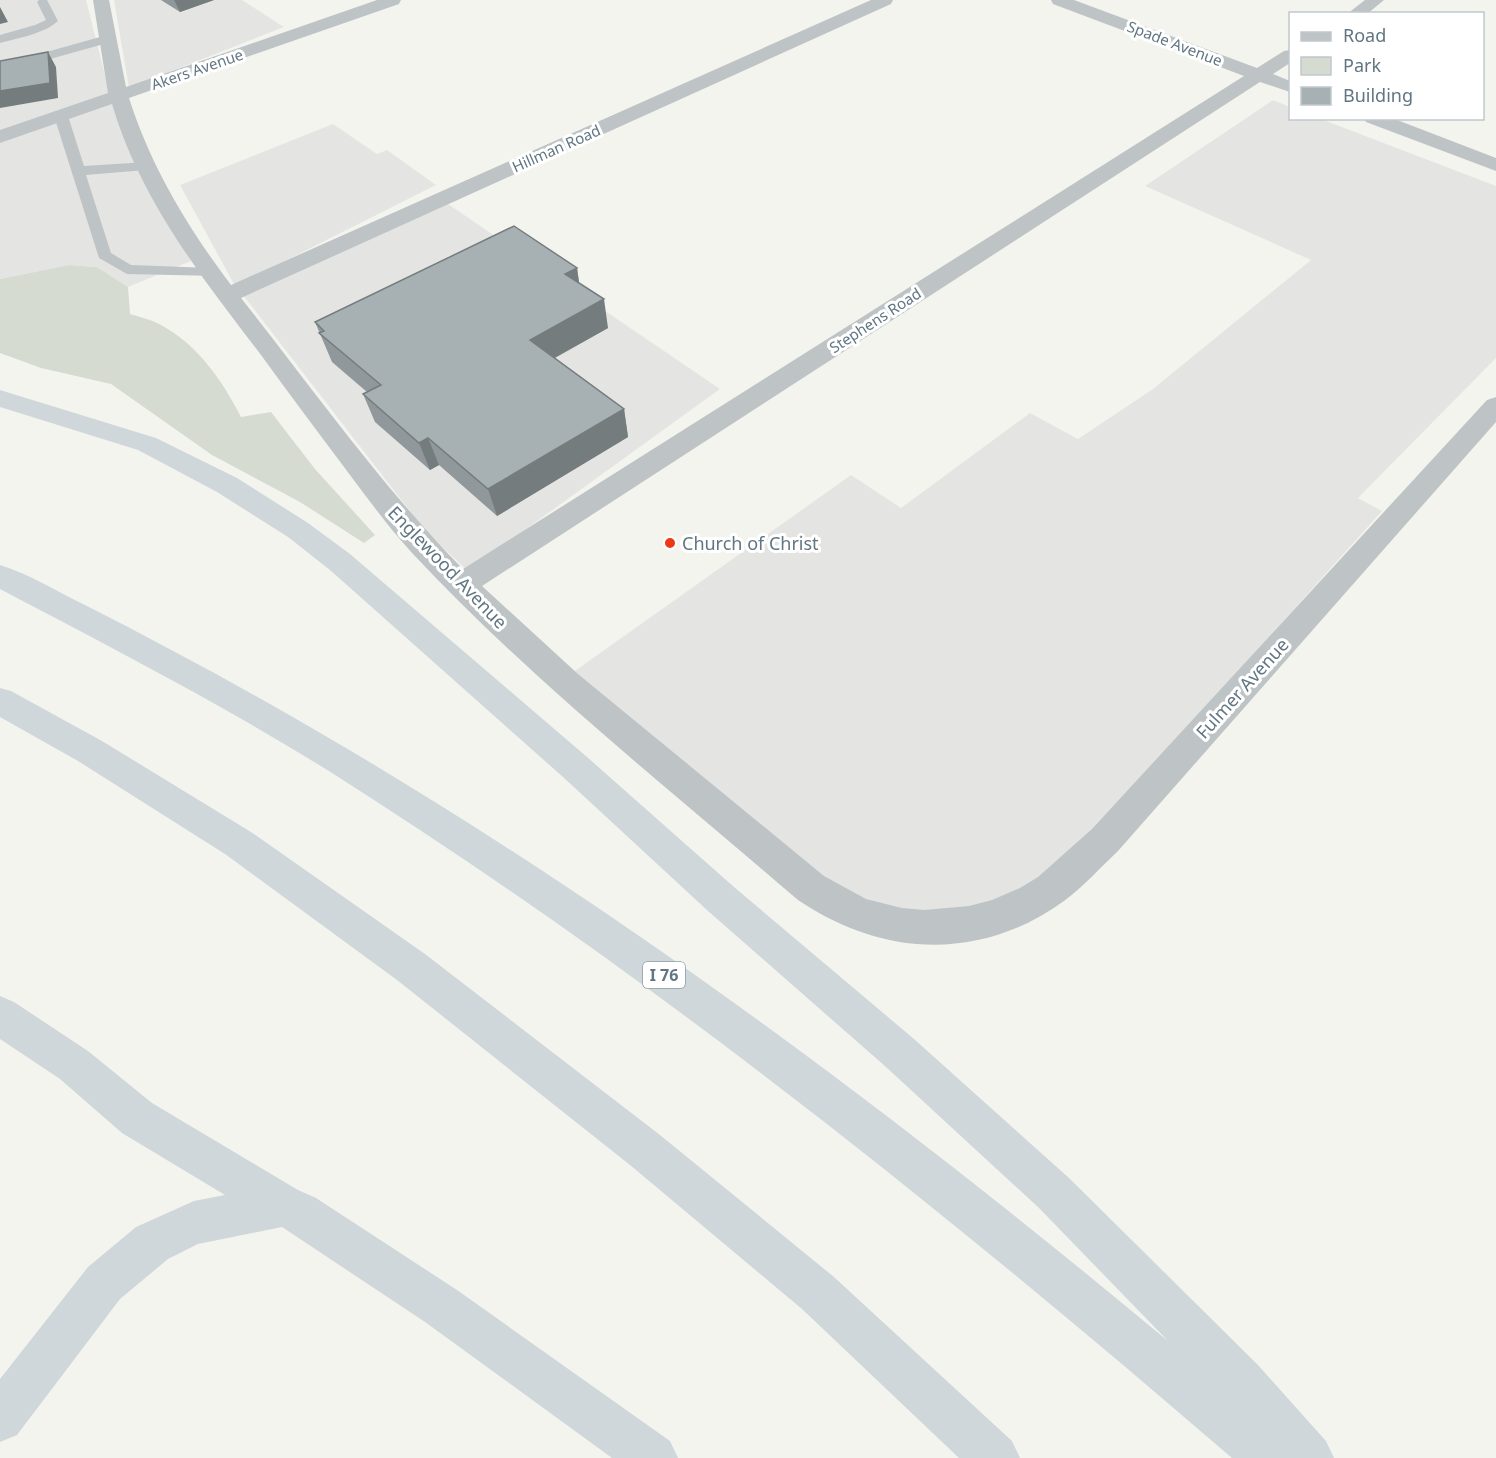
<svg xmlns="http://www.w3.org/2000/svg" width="1496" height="1458" font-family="'Noto Sans',sans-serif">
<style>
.built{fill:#e4e5e3}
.green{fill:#d5dbd0}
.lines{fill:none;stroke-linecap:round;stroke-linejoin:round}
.lane{fill:#bec4c6;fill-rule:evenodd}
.street{fill:#bec4c6;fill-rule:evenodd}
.highway{fill:#d0d7da;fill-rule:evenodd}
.wall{fill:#90989b}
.shaded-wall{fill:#757c7e}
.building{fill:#a7b1b4;stroke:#757c7e;stroke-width:1.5}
.poi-dot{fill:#ed3716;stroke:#fff;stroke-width:2}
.labels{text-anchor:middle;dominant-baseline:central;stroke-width:6;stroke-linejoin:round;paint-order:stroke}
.far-street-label{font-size:15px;fill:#617682;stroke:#fff}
.shield{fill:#fff;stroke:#909fa8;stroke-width:1.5}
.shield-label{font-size:16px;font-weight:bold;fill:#617682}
.poi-label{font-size:18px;fill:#617682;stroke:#fff;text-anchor:start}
.street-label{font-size:18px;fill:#617682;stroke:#fff}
</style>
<rect width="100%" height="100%" fill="#f4f4ef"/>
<g class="built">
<path d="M0 0H86L110 95 0 133Z"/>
<path d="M114 0H242L284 27 129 88Z"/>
<path d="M1273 100 1290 107V118L1321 119 1496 186V358L1358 498 1382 511 1172 745 1058 867 1012 901 934 916 881 908 827 886 572 673 851 475 901 508 1030 413 1078 439 1153 389 1311 260 1145 186Z"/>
<path d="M113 101 191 261 128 287 97 267 69 265 0 279V142Z"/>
<path d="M333 124 377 154 387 150 436 185 235 286 180 185Z"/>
<path d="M448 204 720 389 468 571 426 532 243 295Z"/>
</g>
<path class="green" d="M69 265 97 267 128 287 130 314C140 317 152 320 161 325 198 345 222 380 241 417L271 412 315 469 375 535 364 543 300 502 212 455 111 384 41 368 0 353V279Z"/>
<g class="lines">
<g class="lane">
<path d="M39 0H47L58 21C44 34 18 38 0 43V35L35 25 46 20 37 2Z"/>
<path d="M107 35 111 36V42L0 73V65Z"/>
<path d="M61 112 68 116 84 166 146 162 153 166 146 170 86 175 111 253 131 265 211 268 219 273 217 276 127 274 99 258 54 116Z"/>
</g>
<g class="street">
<path d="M93 0H109L126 87 377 0H401L399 4 129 98C151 167 188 228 231 285L871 0H893L891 4 241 298C313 389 381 486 463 569L1244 76 1053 4 1051 0H1074L1257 68 1284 51 1290 50V63L1273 74 1290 81V92L1260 82 482 586 578 674 824 876 866 899 902 908 924 910 969 906 992 900 1020 888 1038 877 1092 829 1487 400 1496 397V422L1118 851C1100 868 1083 887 1064 901 980 962 882 957 798 900 668 788 531 680 413 554 389 528 368 499 347 471 318 432 289 394 261 355 202 278 140 199 112 104L0 143V130L108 93Z"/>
<path d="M1365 0H1384L1367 14H1347Z"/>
<path d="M1364 118H1392L1496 158V171L1366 122Z"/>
</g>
<g class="highway">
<path d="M0 390 156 438 237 478 308 523 350 554 587 757 734 887 914 1039 1069 1178 1257 1364 1326 1441 1334 1458H1232C944 1210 654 977 332 773 225 706 112 648 0 589V565C29 574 56 591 83 604 146 636 208 669 270 704 590 885 886 1106 1168 1341L1039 1208 886 1067 708 911 563 777 330 570 288 537 217 492 138 450 0 407Z"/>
<path d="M0 688 11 691 102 741 251 832 425 954 660 1135 834 1277 1012 1441 1020 1458H959L802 1309 630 1165 397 980 225 854 78 761 0 717Z"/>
<path d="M0 996 14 1002 88 1051 152 1103 298 1190 316 1198 457 1290 670 1441 678 1458H612L425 1322 282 1227 198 1244 168 1259 120 1299 17 1435 0 1442V1379L88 1267 136 1227 194 1201 225 1195 122 1133 60 1079 0 1039Z"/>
</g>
</g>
<g class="wall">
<path d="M161 0H214L180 12Z"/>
<path d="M577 268 579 283 608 328 555 358 624 409 628 437 497 516 439 465 430 470 375 422 363 394 367 392 332 362 315 322Z"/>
</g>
<g class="shaded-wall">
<path d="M174 0H214L180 12Z"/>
<path d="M0 7 8 22 0 24Z"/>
<path d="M48 52 56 67 58 98 0 108V91Z"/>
<path d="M577 268 581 296 565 274Z"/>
<path d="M604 299 608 328 536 368 530 340Z"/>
<path d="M624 409 628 437 497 516 488 489Z"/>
<path d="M428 438 439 465 430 470 419 443Z"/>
</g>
<g class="building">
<path d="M48 52 50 83 0 91V61Z"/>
<path d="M514 226 577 268 565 274 604 299 530 340 624 409 488 489 428 438 419 443 363 394 381 385 319 333 324 331 315 322Z"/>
</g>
<circle class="poi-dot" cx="670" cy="543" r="6"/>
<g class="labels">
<g class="far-street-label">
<text transform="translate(1175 43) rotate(21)">Spade Avenue</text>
<text transform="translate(197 69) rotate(-19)">Akers Avenue</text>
<text transform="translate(556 148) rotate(-24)">Hillman Road</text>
<text transform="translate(875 320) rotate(-33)">Stephens Road</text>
</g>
<rect class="shield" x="643" y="962" width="42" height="26" rx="4.5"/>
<g class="shield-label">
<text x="664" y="975">I 76</text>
</g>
<g class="poi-label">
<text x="682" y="543">Church of Christ</text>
</g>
<g class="street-label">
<text transform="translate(448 567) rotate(46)">Englewood Avenue</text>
<text transform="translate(1242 688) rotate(-48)">Fulmer Avenue</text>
</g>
</g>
<rect x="1289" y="12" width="195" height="108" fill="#ffffff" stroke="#c0c8cd" stroke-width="1.5"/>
<rect x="1301" y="32" width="30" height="9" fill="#bec4c6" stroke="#c0c8cd" stroke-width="1.5"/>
<text x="1343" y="42" font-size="18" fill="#617682">Road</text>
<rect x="1301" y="57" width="30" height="18" fill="#d5dbd0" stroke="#c0c8cd" stroke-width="1.5"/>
<text x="1343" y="72" font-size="18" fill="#617682">Park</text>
<rect x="1301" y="87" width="30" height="18" fill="#a7b1b4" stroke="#c0c8cd" stroke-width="1.5"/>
<text x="1343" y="102" font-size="18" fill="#617682">Building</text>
</svg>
